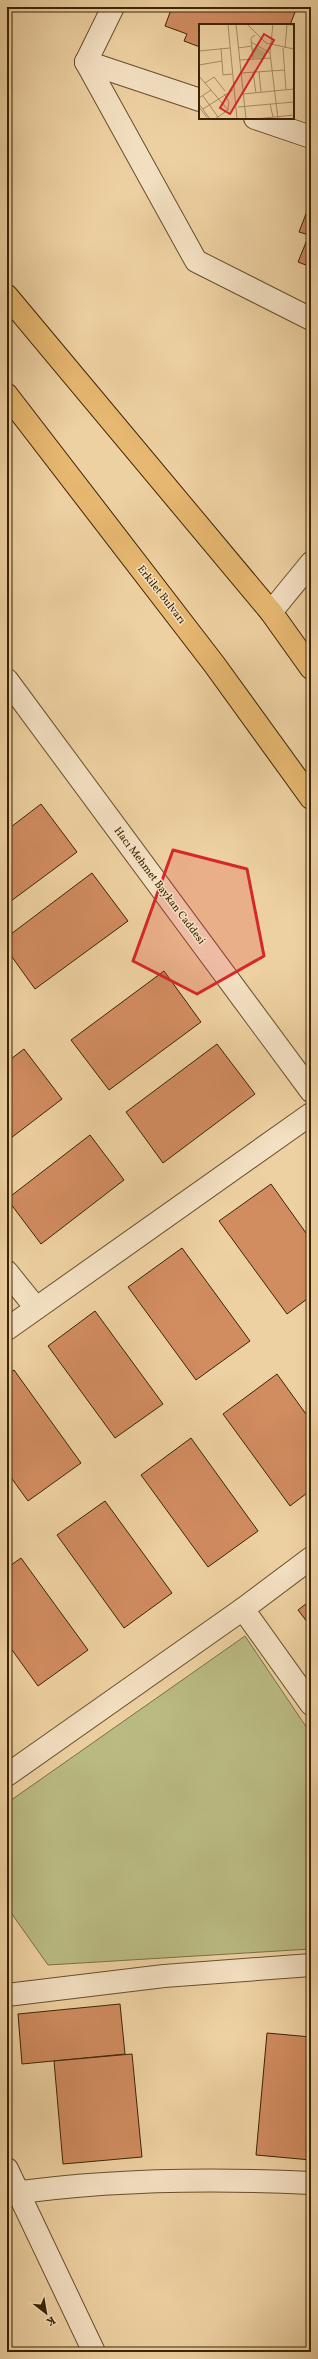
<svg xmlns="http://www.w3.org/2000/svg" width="318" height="2359" font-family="Vollkorn,serif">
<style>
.green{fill:#babb83;stroke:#7a7044}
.building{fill:#d18c60;stroke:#3b2404}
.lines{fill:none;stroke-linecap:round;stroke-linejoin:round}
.minor-casing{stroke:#684f2c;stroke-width:24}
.major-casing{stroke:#3b2404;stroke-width:24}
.minor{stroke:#f4e1c3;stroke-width:22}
.major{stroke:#e7b871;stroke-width:22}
.marked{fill:#d62828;fill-opacity:0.2;stroke:#d62828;stroke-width:3;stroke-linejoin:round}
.labels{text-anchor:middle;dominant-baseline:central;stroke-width:3;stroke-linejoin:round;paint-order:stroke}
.street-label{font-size:11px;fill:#3b2404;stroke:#f4e1c3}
.inset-road{fill:none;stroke:#a68c63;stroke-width:1}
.view{fill:#d62828;fill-opacity:0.15;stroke:#d62828;stroke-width:2}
.inset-edge{fill:none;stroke:#3b2404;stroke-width:2}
</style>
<rect width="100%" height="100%" fill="#eed1a2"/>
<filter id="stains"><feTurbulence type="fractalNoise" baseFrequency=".005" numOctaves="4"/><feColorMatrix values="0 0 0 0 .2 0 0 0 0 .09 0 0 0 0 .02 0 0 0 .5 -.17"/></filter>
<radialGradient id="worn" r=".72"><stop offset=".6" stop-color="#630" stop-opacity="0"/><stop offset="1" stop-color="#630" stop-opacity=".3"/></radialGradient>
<path class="green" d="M245 1636 311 1734V1949L48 1965 7 1907V1803Z"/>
<g class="building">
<path d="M172 7H297L290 25H200V47L184 41 187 34 165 26Z"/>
<path d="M311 201V267L298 262 309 235 299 232Z"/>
<path d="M41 804 77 852 7 904V830Z"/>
<path d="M92 873 128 921 35 989 7 950V937Z"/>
<path d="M164 971 201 1022 109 1090 71 1040Z"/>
<path d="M217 1044 255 1094 163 1163 126 1112Z"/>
<path d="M24 1049 62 1099 7 1141V1062Z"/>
<path d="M90 1135 124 1180 41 1244 7 1199Z"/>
<path d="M271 1184 311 1240V1296L287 1314 219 1221Z"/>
<path d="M182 1248 250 1341 196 1380 128 1287Z"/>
<path d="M95 1311 163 1404 115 1438 48 1346Z"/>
<path d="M14 1370 81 1463 28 1501 7 1472V1375Z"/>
<path d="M277 1374 311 1421V1490L290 1506 223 1414Z"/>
<path d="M191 1438 258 1531 208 1567 141 1475Z"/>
<path d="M105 1501 172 1593 124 1628 57 1535Z"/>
<path d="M21 1558 88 1650 38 1686 7 1643V1568Z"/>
<path d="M311 1600V1627L298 1610Z"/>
<path d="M120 2004 125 2054 22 2064 18 2014Z"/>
<path d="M267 2033 311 2037V2160L256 2155Z"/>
<path d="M132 2054 142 2157 63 2164 54 2061Z"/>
</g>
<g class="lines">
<defs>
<g id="minor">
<path d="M86 62 196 261 311 319"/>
<path d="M86 62 200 100"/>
<path d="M86 62 113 7"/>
<path d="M255 118 311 137"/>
<path d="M271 612 311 563"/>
<path d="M7 680 311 1091"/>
<path d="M7 1272 36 1308"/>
<path d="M7 1329 311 1114"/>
<path d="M243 1609 311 1704"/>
<path d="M7 1775 243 1609 311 1558"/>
<path d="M7 1995 164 1976 311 1965"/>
<path d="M7 2169 94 2352"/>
<path d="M7 2194C109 2179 209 2178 311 2183"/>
</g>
<g id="major">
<path d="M7 296 271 612 311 668"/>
<path d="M7 395 214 664 311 798"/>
</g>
</defs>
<use href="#minor" class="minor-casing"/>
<use href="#major" class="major-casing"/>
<use href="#minor" class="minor"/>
<use href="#major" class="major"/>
</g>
<path class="marked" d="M173 850 247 869 264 956 197 994 133 961Z"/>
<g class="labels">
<g class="street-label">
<text transform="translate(161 595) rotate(52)">Erkilet Bulvarı</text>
<text transform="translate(159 886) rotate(53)">Hacı Mehmet Baykan Caddesi</text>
</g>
</g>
<g transform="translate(199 24)">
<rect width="95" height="95" fill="#eed1a2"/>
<path d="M58 23 66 28 67 33 54 34 53 24Z" fill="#babb83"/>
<path class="inset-road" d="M29 0 38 95M37 0 47 95M48 0 67 19 95 25M74 0 71 29 79 95M78 0 95 1M52 18 71 29M22 24 24 51 33 50M39 24 53 22M84 24 87 66M86 24 88 1M0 27 31 24M54 35 52 14 56 11M40 36 72 34M0 41 23 37M54 48 57 69M60 48 62 68M42 49 86 46M0 52 29 86M6 59 15 53 26 67M25 70 30 78 29 86M44 70 95 65M4 72 19 93M0 74 12 66M0 80 11 95M71 80 74 93M0 83 9 95M39 83 95 78M4 85 34 66M16 95 29 86M56 95 95 91"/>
<path class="view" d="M65 10 75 16 31 90 21 84Z"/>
<rect width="95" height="95" class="inset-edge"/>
</g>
<rect width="318" height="2359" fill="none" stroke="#eed1a2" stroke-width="24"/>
<rect x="8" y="8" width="302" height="2343" fill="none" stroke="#3b2404" stroke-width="2"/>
<rect x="12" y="12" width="294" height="2335" fill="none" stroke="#3b2404"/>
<g transform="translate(46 2313) rotate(149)" stroke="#f4e1c3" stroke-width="3" paint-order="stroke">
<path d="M0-3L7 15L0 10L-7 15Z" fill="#3b2404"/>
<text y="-6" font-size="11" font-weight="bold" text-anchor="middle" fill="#3b2404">K</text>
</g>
<rect width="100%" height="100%" filter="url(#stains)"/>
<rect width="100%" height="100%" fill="url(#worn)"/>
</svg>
